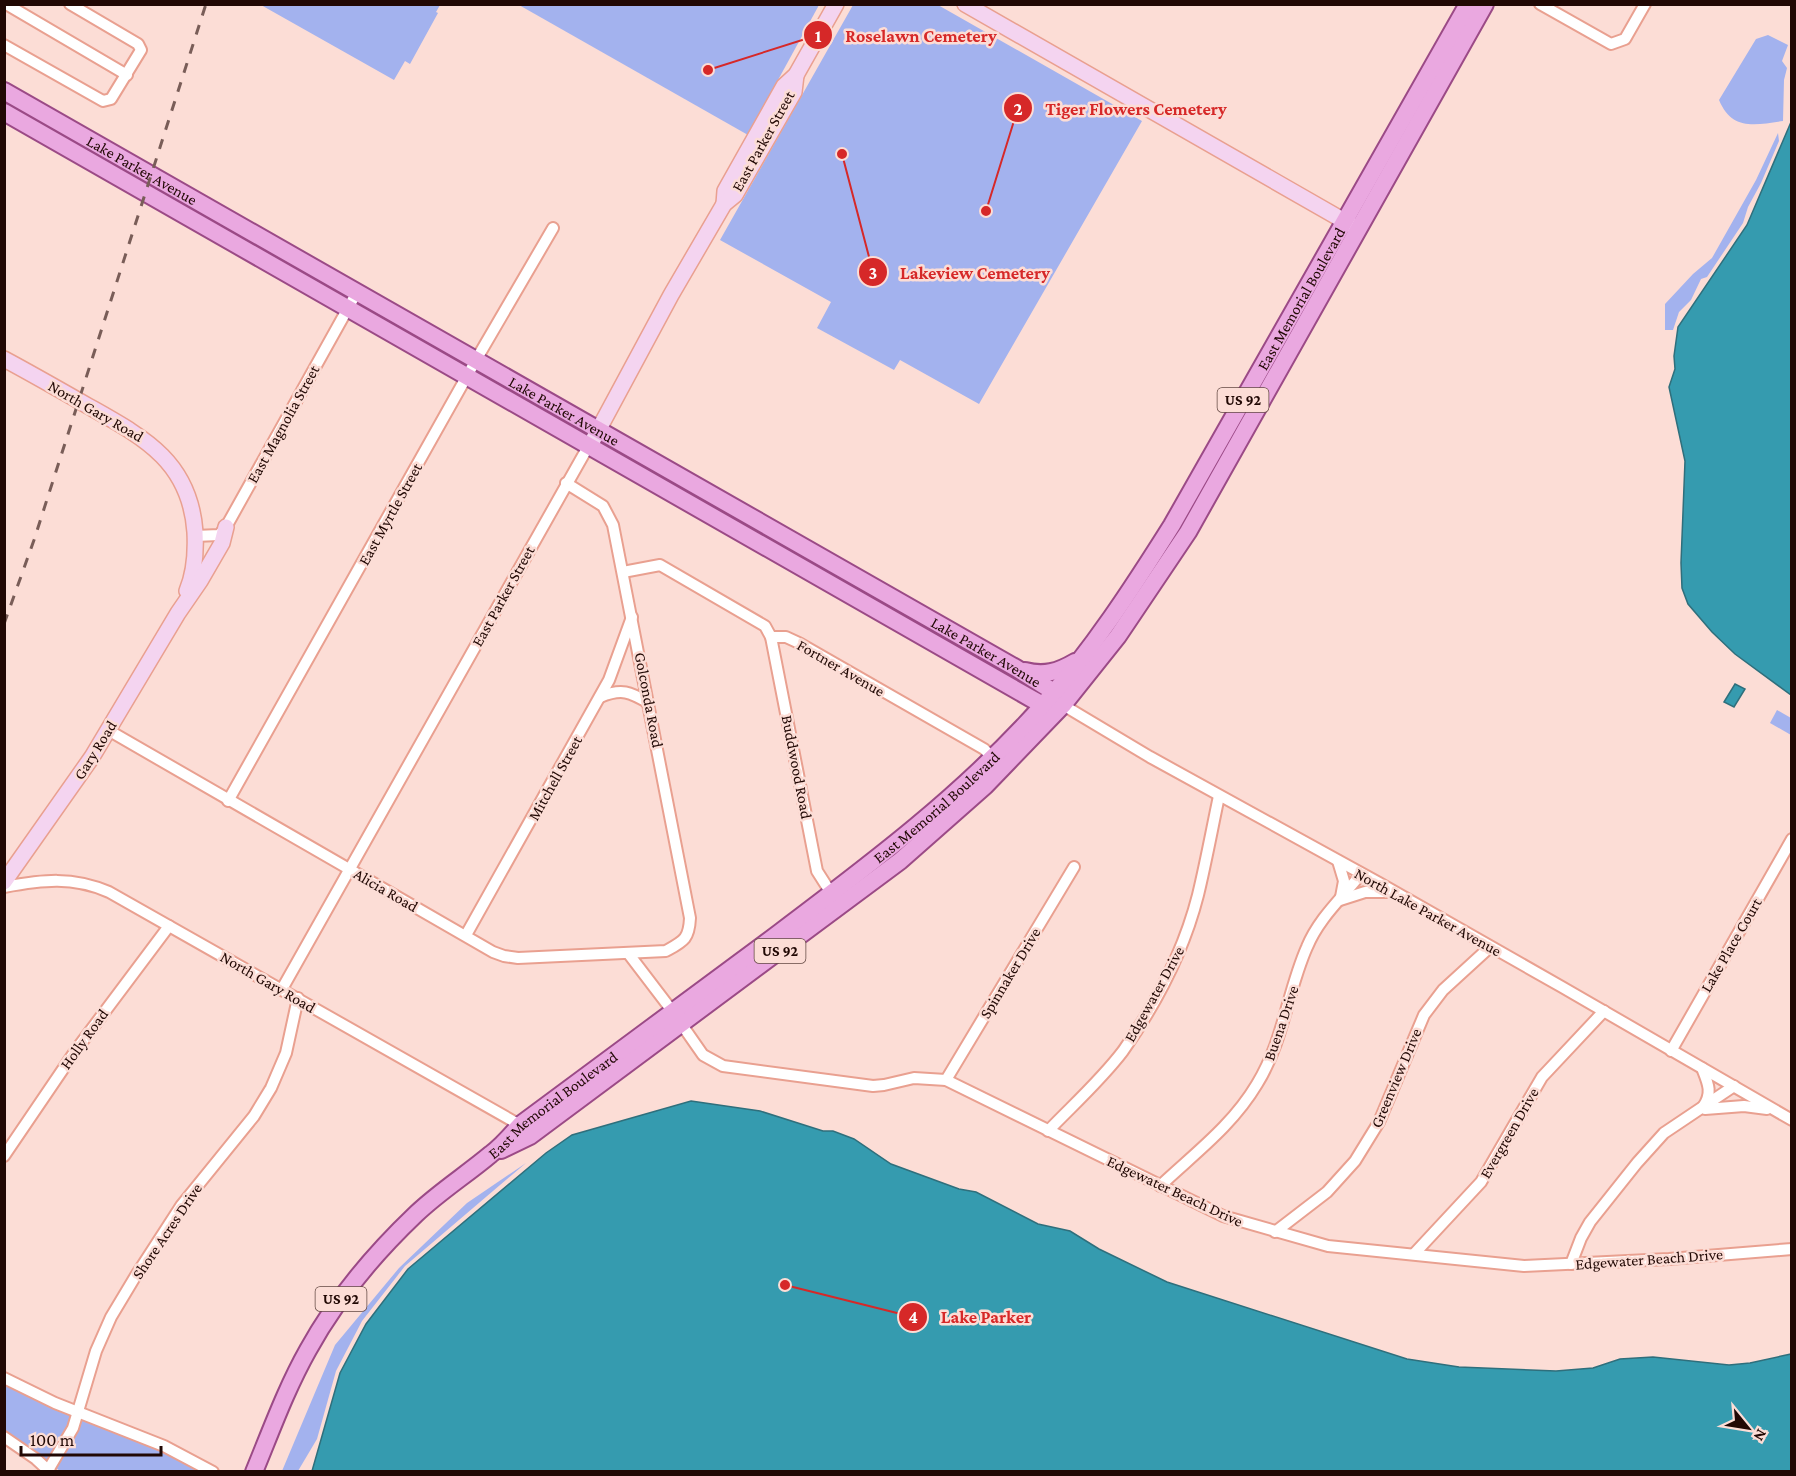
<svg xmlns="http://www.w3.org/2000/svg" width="1796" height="1476" font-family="'Crimson Pro',serif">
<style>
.green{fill:#a3b2ee}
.water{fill:#359baf;stroke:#2f6f7c;stroke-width:1.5}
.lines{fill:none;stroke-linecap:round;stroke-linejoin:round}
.street-casing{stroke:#e9a090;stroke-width:14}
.secondary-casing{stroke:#e9a090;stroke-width:18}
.primary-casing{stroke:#9b4a86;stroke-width:20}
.street{stroke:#fff;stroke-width:10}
.secondary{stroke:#f4d4f0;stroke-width:15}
.primary{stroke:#eaa8e0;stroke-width:16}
.rail{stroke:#795d58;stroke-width:3;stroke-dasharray:10 10;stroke-linecap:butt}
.labels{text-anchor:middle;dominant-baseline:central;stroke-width:5;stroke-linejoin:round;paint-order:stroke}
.shield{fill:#fcddd6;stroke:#634843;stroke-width:1.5}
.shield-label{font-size:15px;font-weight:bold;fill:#210804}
.street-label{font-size:16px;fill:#210804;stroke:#fcddd6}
.leader{fill:none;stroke:#d62828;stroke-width:2}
.callout-dot{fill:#d62828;stroke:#fcddd6;stroke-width:2}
.mark-label{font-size:18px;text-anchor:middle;font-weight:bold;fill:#fff}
.callout-label{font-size:18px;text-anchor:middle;font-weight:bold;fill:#d62828;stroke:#fcddd6;stroke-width:5;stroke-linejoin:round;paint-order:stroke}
</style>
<rect width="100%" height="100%" fill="#fcddd6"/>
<g class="green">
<path d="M261 5H440L436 12 438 13 410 64 405 61 394 80Z"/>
<path d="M519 5H819L748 135Z"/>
<path d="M853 5H938L1142 121 979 404 900 360 894 370 817 328 831 302 720 240Z"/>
<path d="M1768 35 1788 45 1782 61 1787 68 1784 80 1783 121C1755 125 1732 131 1719 100L1756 39Z"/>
<path d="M1778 133 1779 141 1761 183 1748 207 1743 223 1707 277 1701 279 1691 300 1679 312 1673 330H1665V304L1693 274 1712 258 1756 180Z"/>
<path d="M1777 710 1791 718V735L1770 723Z"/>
<path d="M526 1163 405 1266 362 1321 336 1371 317 1439 298 1471H282L335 1345 399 1268 467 1203Z"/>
<path d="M4 1381 139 1439 204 1471H60L27 1446 5 1432Z"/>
</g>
<g class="water">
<path d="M1791 122 1792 695H1791L1735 654 1712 632 1688 604 1682 588 1681 563 1685 461 1669 387 1675 369 1674 356 1678 327 1747 225Z"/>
<path d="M1735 684 1745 689 1734 707 1724 702Z"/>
<path d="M691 1101 760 1111 823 1131H833L854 1139 891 1164 959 1189 976 1192 1038 1224 1070 1231 1099 1249 1167 1282 1407 1359 1459 1367 1556 1371 1593 1368 1620 1359 1653 1357 1729 1365 1750 1363 1791 1354V1471H312L340 1373 366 1324 408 1269 546 1153 572 1135Z"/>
</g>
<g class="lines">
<defs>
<g id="street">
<path d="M6 4 127 75"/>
<path d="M1540 4 1611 44 1625 39 1645 4"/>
<path d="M4 45 103 101 111 99 141 50 138 44 70 4"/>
<path d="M195 536 219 535 226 527 357 292"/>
<path d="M623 572 660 565 765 626 771 637 817 871 831 893"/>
<path d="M771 637H786L799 643 984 749 993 758"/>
<path d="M600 697C622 688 630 692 649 703"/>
<path d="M1063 705 1150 757 1379 883 1562 987 1792 1120"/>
<path d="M108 730 493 952 504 956 518 958 666 951C684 941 689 939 690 918L613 525 603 506 566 483"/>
<path d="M228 801 476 360 553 228"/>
<path d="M1338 861 1344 881 1341 897"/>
<path d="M4 887C43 880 72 876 109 892L520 1125"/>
<path d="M1340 900 1365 892H1392"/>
<path d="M466 935 609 680 632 617"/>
<path d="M628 953 673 1012 703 1055 723 1066 873 1086 884 1085 914 1078 946 1080 1223 1216 1328 1246 1524 1266 1669 1259 1792 1249"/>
<path d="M282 989 589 445"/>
<path d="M1671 1051 1792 839"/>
<path d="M1702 1068C1708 1083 1713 1093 1703 1107"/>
<path d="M946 1080 1074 867"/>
<path d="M1705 1109 1744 1106 1767 1109"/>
<path d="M1048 1131C1073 1105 1101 1080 1123 1051 1156 1004 1184 950 1198 895 1206 862 1212 829 1219 796"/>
<path d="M4 1156 76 1050 169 926"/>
<path d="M1160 1186C1195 1153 1232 1126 1257 1084 1284 1040 1287 992 1307 947 1319 918 1342 898 1361 874"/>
<path d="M1275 1232 1327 1192 1355 1161 1379 1122 1424 1015 1443 990 1490 947"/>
<path d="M1414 1254 1481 1182 1542 1077 1604 1011"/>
<path d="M1571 1264 1581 1238 1590 1222 1637 1163 1664 1133 1734 1086"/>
<path d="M4 1378 55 1403 164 1446 213 1472"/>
<path d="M4 1437 36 1459 50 1472"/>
<path d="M47 1472 73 1428 96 1351 111 1317 135 1277 181 1206 254 1116 271 1088 286 1053 298 998"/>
</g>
<g id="secondary">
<path d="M965 4 1353 226"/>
<path d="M724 204 725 191 784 86 796 75 836 4"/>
<path d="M4 359C32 374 60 390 88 406 143 437 190 461 195 532 196 552 195 572 187 591"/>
<path d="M593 440 671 295 724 204 735 195 794 92 796 75"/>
<path d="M4 882 92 757 178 613 200 581 222 543 226 527"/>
</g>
<g id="primary">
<path id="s1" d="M4 91 1016 668 1054 692 1059 700"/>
<path d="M4 112 1032 699 1043 705H1053"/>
<path d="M1025 671C1044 676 1058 672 1075 662"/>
<path d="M501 1150 530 1136 900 861 985 786 1063 705 1118 636 1188 532 1485 4"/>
<path id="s2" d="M254 1472C271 1431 286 1389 308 1350 336 1299 374 1254 416 1214 439 1192 466 1175 491 1154 502 1146 511 1135 520 1125 606 1061 693 997 779 933 872 863 965 793 1043 705 1092 650 1133 587 1172 525L1468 4"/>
</g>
</defs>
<use href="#street" class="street-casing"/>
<use href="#secondary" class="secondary-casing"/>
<use href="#primary" class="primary-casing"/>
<use href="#street" class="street"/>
<use href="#secondary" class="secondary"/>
<use href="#primary" class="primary"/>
<path class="rail" d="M4 624 34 540 206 4"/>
</g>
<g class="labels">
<g class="shield">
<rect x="1217.5" y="388" width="51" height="24" rx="4.5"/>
<rect x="754.5" y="939" width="51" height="24" rx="4.5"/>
<rect x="315.5" y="1287" width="51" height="24" rx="4.5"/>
</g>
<g class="shield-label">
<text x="1243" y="400">US 92</text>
<text x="780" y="951">US 92</text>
<text x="341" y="1299">US 92</text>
</g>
<g class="street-label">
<text transform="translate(763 141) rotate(-61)">East Parker Street</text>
<text stroke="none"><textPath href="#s1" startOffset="159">Lake Parker Avenue</textPath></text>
<text stroke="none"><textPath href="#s2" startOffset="1599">East Memorial Boulevard</textPath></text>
<text stroke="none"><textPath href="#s1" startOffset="645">Lake Parker Avenue</textPath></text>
<text transform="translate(96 411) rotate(30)">North Gary Road</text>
<text transform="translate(283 424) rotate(-61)">East Magnolia Street</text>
<text transform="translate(390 514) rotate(-61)">East Myrtle Street</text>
<text transform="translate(503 596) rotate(-61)">East Parker Street</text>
<text stroke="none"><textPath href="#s1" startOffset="1131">Lake Parker Avenue</textPath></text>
<text transform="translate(841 668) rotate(30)">Fortner Avenue</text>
<text transform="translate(649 700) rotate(79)">Golconda Road</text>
<text transform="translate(95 750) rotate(-58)">Gary Road</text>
<text transform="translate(797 767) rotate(79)">Buddwood Road</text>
<text transform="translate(555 778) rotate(-61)">Mitchell Street</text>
<text stroke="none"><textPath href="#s2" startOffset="969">East Memorial Boulevard</textPath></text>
<text transform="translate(386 890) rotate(30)">Alicia Road</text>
<text transform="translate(1428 912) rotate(29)">North Lake Parker Avenue</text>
<text transform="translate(1731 945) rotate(-60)">Lake Place Court</text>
<text transform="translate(1010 973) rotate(-59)">Spinnaker Drive</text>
<text transform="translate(268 982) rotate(30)">North Gary Road</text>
<text transform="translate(1154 994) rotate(-61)">Edgewater Drive</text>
<text transform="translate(1281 1023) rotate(-71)">Buena Drive</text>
<text transform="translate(84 1039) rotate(-54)">Holly Road</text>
<text transform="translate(1396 1078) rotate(-67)">Greenview Drive</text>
<text stroke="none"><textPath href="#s2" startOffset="483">East Memorial Boulevard</textPath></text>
<text transform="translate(1509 1133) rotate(-60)">Evergreen Drive</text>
<text transform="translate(1175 1191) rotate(25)">Edgewater Beach Drive</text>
<text transform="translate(167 1231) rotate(-56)">Shore Acres Drive</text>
<text transform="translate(1649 1259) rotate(-4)">Edgewater Beach Drive</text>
</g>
</g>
<path class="leader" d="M708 70L818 35M986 211L1018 108M842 154L873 272M785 1285L913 1317"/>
<g class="callout-dot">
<circle cx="708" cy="70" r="6"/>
<circle cx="986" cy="211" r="6"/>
<circle cx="842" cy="154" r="6"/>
<circle cx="785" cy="1285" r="6"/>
<circle cx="818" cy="35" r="15"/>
<circle cx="1018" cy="108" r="15"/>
<circle cx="873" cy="272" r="15"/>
<circle cx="913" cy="1317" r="15"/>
</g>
<g class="mark-label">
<text x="818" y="42">1</text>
<text x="1018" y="115">2</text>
<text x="873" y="279">3</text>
<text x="913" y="1323">4</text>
</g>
<g class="callout-label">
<text x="921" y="42">Roselawn Cemetery</text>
<text x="1136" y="115">Tiger Flowers Cemetery</text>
<text x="975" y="279">Lakeview Cemetery</text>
<text x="986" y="1323">Lake Parker</text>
</g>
<rect width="1796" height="1476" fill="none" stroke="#210804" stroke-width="12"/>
<g transform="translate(1748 1428) rotate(120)" stroke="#fcddd6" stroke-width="4.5" paint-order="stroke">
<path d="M0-4.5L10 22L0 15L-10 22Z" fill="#210804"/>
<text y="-9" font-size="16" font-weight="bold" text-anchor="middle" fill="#210804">N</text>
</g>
<path d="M21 1446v9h140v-9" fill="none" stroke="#210804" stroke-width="3"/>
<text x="30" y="1446" font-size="18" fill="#210804" stroke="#fcddd6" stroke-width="4.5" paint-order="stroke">100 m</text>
</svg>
